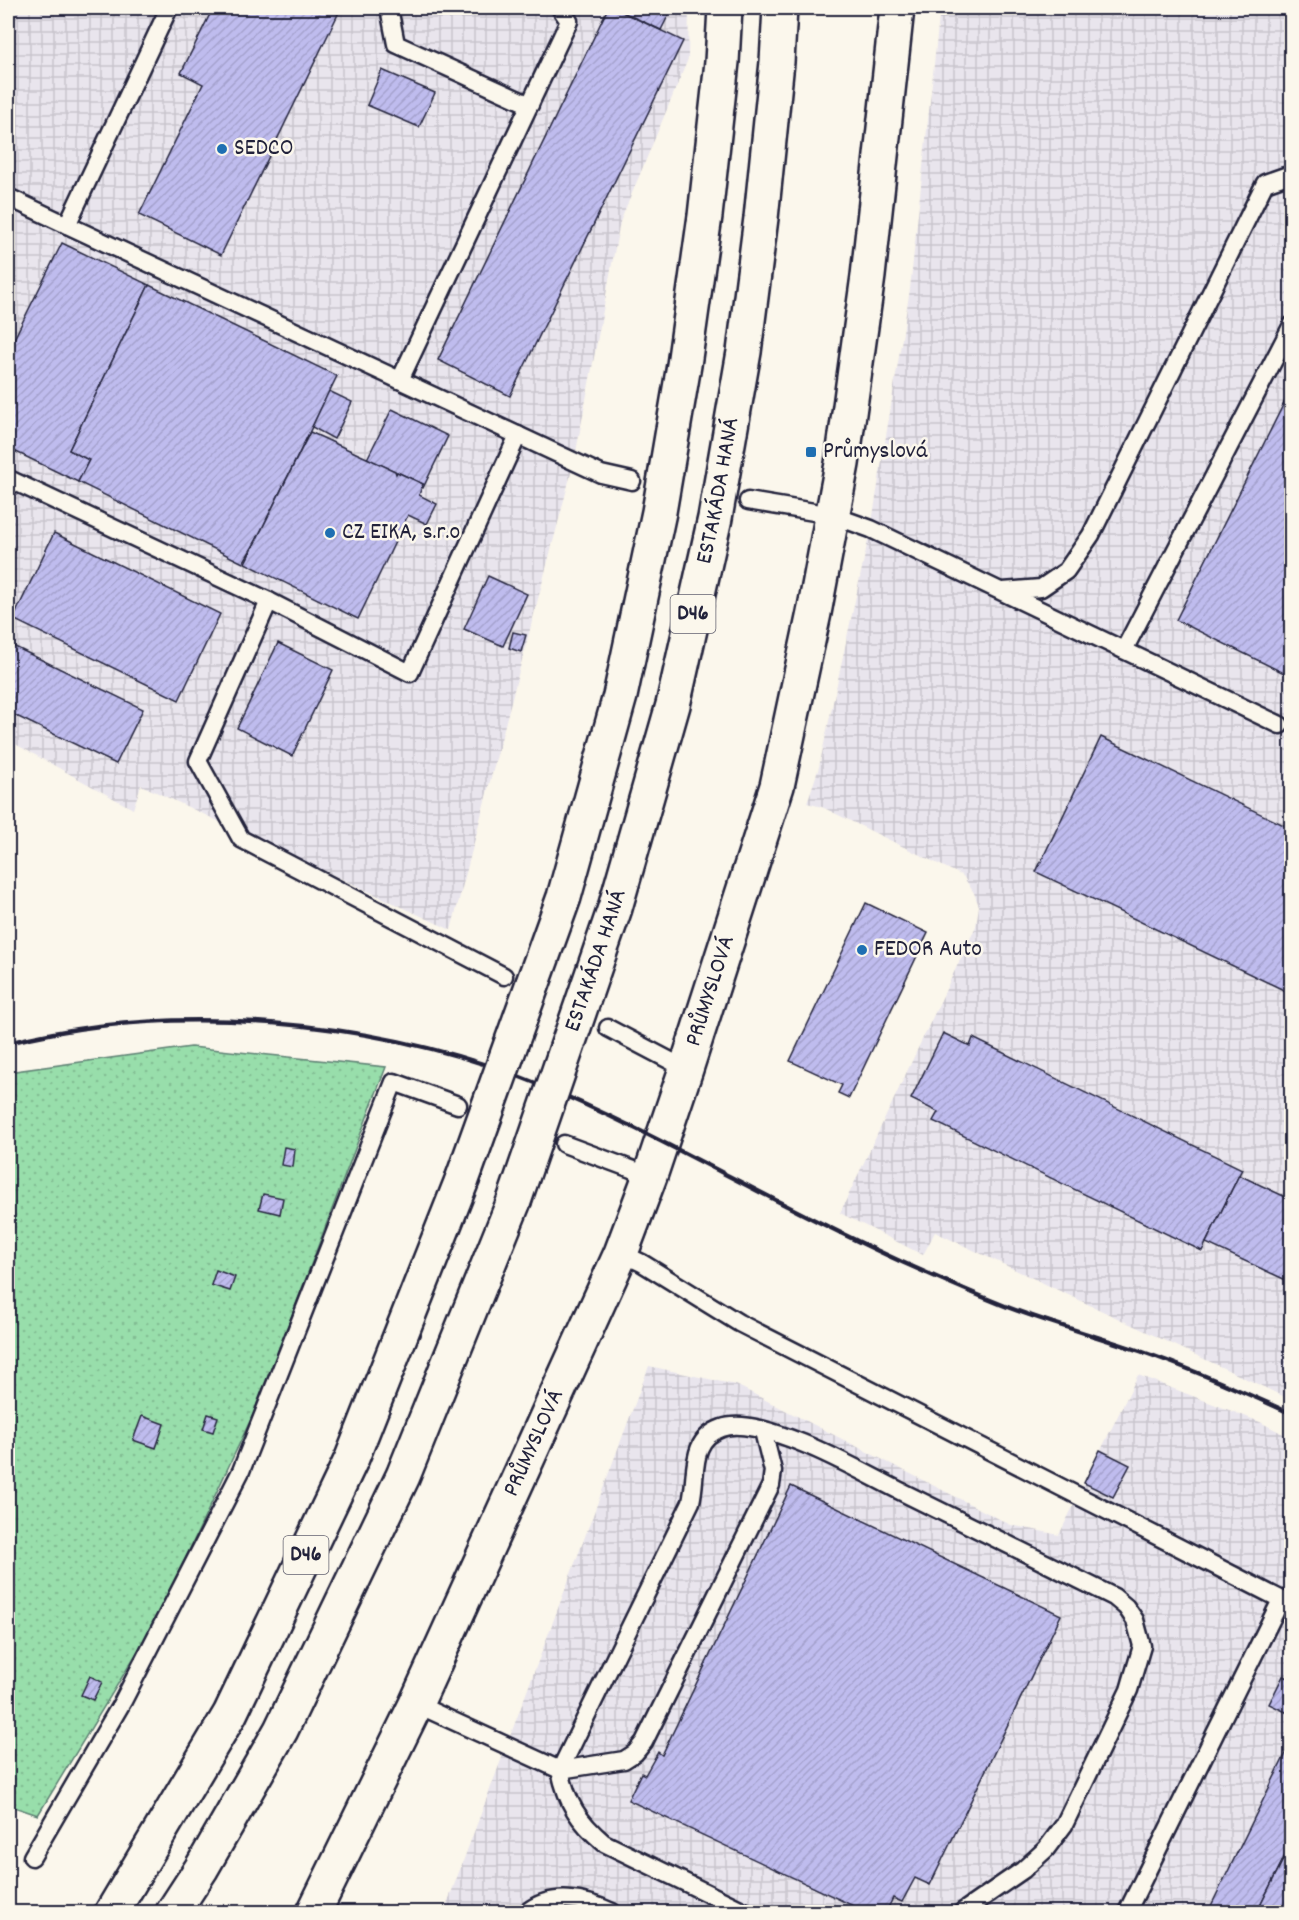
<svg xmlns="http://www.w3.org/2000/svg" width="1299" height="1920" font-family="Dekko,sans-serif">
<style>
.industrial{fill:url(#industrial-grid)}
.garden{fill:url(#garden-dots);stroke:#5d8073;stroke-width:1.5}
.building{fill:url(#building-hatch);stroke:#22223b;stroke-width:1.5}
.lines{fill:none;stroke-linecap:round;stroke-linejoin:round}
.service-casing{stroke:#22223b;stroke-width:21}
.minor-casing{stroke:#22223b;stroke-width:38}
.motorway-casing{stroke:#22223b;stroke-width:38}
.service{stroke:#fbf7ec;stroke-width:16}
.minor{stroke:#fbf7ec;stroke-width:33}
.motorway{stroke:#fbf7ec;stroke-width:33}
.rail{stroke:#22223b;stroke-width:4.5}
.motorway-bridge-casing{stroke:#22223b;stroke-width:38;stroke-linecap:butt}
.motorway-bridge{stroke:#fbf7ec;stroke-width:33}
.poi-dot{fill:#1f6fb2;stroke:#fbf7ec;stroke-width:2}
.labels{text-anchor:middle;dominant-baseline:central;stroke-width:5;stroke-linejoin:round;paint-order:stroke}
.shield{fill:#fbf7ec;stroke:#636270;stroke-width:1.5}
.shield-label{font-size:22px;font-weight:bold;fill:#22223b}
.poi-label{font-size:24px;fill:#22223b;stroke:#fbf7ec;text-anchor:start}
.street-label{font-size:24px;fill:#22223b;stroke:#fbf7ec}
</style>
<defs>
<pattern id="industrial-grid" width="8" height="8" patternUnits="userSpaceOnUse" patternTransform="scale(1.5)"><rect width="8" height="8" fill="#e9e5ed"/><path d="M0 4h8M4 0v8" fill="none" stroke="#c8c4cc"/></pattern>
<pattern id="garden-dots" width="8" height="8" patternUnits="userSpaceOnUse" patternTransform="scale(1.5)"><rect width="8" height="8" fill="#98deab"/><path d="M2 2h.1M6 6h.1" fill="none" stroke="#83be94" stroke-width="1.8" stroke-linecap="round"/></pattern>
<pattern id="building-hatch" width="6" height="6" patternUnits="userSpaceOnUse" patternTransform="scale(1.5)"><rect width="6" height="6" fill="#bfbcee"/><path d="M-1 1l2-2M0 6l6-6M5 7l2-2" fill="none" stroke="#a4a1cd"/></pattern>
</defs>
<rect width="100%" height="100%" fill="#fbf7ec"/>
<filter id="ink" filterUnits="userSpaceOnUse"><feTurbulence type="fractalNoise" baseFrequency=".0167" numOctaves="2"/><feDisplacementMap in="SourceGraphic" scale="12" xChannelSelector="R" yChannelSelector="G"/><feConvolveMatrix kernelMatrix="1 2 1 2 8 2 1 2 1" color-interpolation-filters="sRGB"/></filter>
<g filter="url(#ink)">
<g class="industrial">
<path d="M8 8H689L688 59 620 222 574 462 451 930 141 785 133 809 8 740Z"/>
<path d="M940 8H1291V1400L935 1232 923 1255 840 1213 976 926 979 906 974 893 963 876 822 807 807 803 819 767 872 522 910 289Z"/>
<path d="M649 1366 736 1385 1011 1525 1059 1535 1138 1375 1260 1422 1291 1438V1912H444Z"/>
</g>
<path class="garden" d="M191 1047 386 1067 259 1402 155 1623 38 1815 8 1805V1072Z"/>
<g class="building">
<path d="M213 8H341L221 255 139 215 203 84 181 73Z"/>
<path d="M608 8H614L683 41 510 396 438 360Z"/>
<path d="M614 8H672L661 30Z"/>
<path d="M382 70 435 93 419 127 367 105Z"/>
<path d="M62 243 149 285 69 450 89 460 78 482 8 448V351Z"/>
<path d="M149 285 337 376 256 541 243 563 78 482 89 460 69 450Z"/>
<path d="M1292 387V677L1176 620Z"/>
<path d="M329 391 352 402 334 439 312 427Z"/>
<path d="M392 409 448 436 423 488 421 487 423 484 397 472 396 474 395 471 367 459Z"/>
<path d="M310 432 369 459 395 471 396 474 397 472 423 484 419 495 437 504 427 524 408 515 358 619 245 563Z"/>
<path d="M54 533 220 614 179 700 13 619Z"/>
<path d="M488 576 527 594 503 646 464 629Z"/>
<path d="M513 632 526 635 521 652 509 648Z"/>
<path d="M278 643 333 670 292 756 237 728Z"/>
<path d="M9 644 143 709 116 764 8 712Z"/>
<path d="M1101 737 1292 829V994L1036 872Z"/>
<path d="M866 903 928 933 849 1098 838 1093 842 1085 790 1061Z"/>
<path d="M943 1033 970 1046 973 1038 1242 1169 1202 1251 933 1121 938 1112 911 1099Z"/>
<path d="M284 1147 295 1149 293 1167 281 1165Z"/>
<path d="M1239 1175 1292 1200V1274L1288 1281 1206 1243Z"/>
<path d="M263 1194 283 1198 280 1214 259 1209Z"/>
<path d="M216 1270 235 1277 230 1291 211 1285Z"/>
<path d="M1292 1274V1292L1285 1288Z"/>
<path d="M208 1414 218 1417 213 1432 203 1429Z"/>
<path d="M142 1416 164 1424 156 1448 133 1440Z"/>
<path d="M1100 1450 1130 1465 1113 1497 1084 1483Z"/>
<path d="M791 1486 1061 1615 930 1885 915 1878 902 1902 893 1898 886 1912H866L628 1800 641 1773 645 1775 658 1752 662 1755Z"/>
<path d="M90 1676 102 1682 93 1700 81 1695Z"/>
<path d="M1283 1676 1292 1680V1715L1269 1704Z"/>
<path d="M1292 1741V1842L1257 1912H1208Z"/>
<path d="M1292 1842V1912H1257Z"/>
</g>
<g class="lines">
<defs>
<g id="service">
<path d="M169 8 67 225 601 474 632 481"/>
<path d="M389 8 396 44 530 105"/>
<path d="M8 197 67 225"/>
<path d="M400 380 569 21 560 8"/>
<path d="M8 483 9 479 269 601"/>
<path d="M748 501 832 515 871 529 1280 725"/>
<path d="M1003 591 1041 588 1066 571 1091 535 1265 183 1285 176 1292 178"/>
<path d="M1124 650 1292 325"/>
<path d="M504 976 241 839 198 761 269 601 410 673 518 435"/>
<path d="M608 1028 686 1069"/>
<path d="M564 1144 650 1176"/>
<path d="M621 1253 642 1263 739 1323 1292 1605"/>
<path d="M416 1704 560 1770 624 1760 635 1753 644 1742 771 1485 773 1471 763 1431"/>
<path d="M32 1857 123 1701 241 1471 394 1082 458 1105"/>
<path d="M527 1912C552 1892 585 1899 612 1912"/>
<path d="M746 1912 604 1843C578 1821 567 1803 560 1770L691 1502C698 1474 688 1440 722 1428 743 1420 782 1435 802 1443 837 1457 870 1476 904 1493 967 1524 1029 1555 1092 1586L1114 1597 1126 1607 1135 1620 1142 1646 1129 1690 1064 1825 1046 1849 1023 1870 962 1912"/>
<path d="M1127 1912 1281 1600"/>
</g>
<g id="minor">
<path id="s1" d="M314 1912 416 1704 621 1253 650 1176 686 1069 777 786 814 613 842 464 868 276 897 8"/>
</g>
<g id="motorway">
<path d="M112 1912 230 1714 352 1458 462 1180"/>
<path d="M173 1912 201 1869 281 1730 403 1476 514 1201"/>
</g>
</defs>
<use href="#service" class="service-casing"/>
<use href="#minor" class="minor-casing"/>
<use href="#motorway" class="motorway-casing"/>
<use href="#service" class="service"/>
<use href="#minor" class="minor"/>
<use href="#motorway" class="motorway"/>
<path class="rail" d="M8 1043C171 1001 376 1019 533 1082 660 1134 777 1206 902 1262 938 1278 974 1294 1010 1308 1052 1324 1097 1336 1140 1351 1192 1369 1242 1391 1292 1414"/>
<defs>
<g id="motorway-bridge">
<path d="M462 1180 564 897 620 696 659 512 684 365 705 216 722 62 725 8"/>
<path id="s2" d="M514 1201 615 908 673 705 715 518 744 352 761 218 777 62 780 8"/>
</g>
</defs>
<use href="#motorway-bridge" class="motorway-bridge-casing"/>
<use href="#motorway-bridge" class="motorway-bridge"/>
</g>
</g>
<g class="poi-dot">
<circle cx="222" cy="149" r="6"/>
<rect x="805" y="446" width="12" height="12" rx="3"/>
<circle cx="330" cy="533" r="6"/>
<circle cx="862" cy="950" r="6"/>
</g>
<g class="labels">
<g class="shield">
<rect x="670.5" y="595" width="45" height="38" rx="4.5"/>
<rect x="283.5" y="1536" width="45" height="38" rx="4.5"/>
</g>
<g class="shield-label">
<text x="693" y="614">D46</text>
<text x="306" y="1555">D46</text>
</g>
<g class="poi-label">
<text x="234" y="149">SEDCO</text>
<text x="823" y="452">Průmyslová</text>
<text x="342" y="533">CZ EIKA, s.r.o</text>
<text x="874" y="950">FEDOR Auto</text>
</g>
<g class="street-label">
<text stroke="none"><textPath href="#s2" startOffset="740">ESTAKÁDA HANÁ</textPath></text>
<text stroke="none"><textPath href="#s2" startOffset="254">ESTAKÁDA HANÁ</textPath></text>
<text stroke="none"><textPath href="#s1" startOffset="1004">PRŮMYSLOVÁ</textPath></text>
<text stroke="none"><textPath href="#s1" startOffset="518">PRŮMYSLOVÁ</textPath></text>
</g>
</g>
<rect width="1299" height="1920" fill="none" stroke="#fbf7ec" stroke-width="30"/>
<rect x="15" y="15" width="1269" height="1890" fill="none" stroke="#22223b" stroke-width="2" filter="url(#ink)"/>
</svg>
